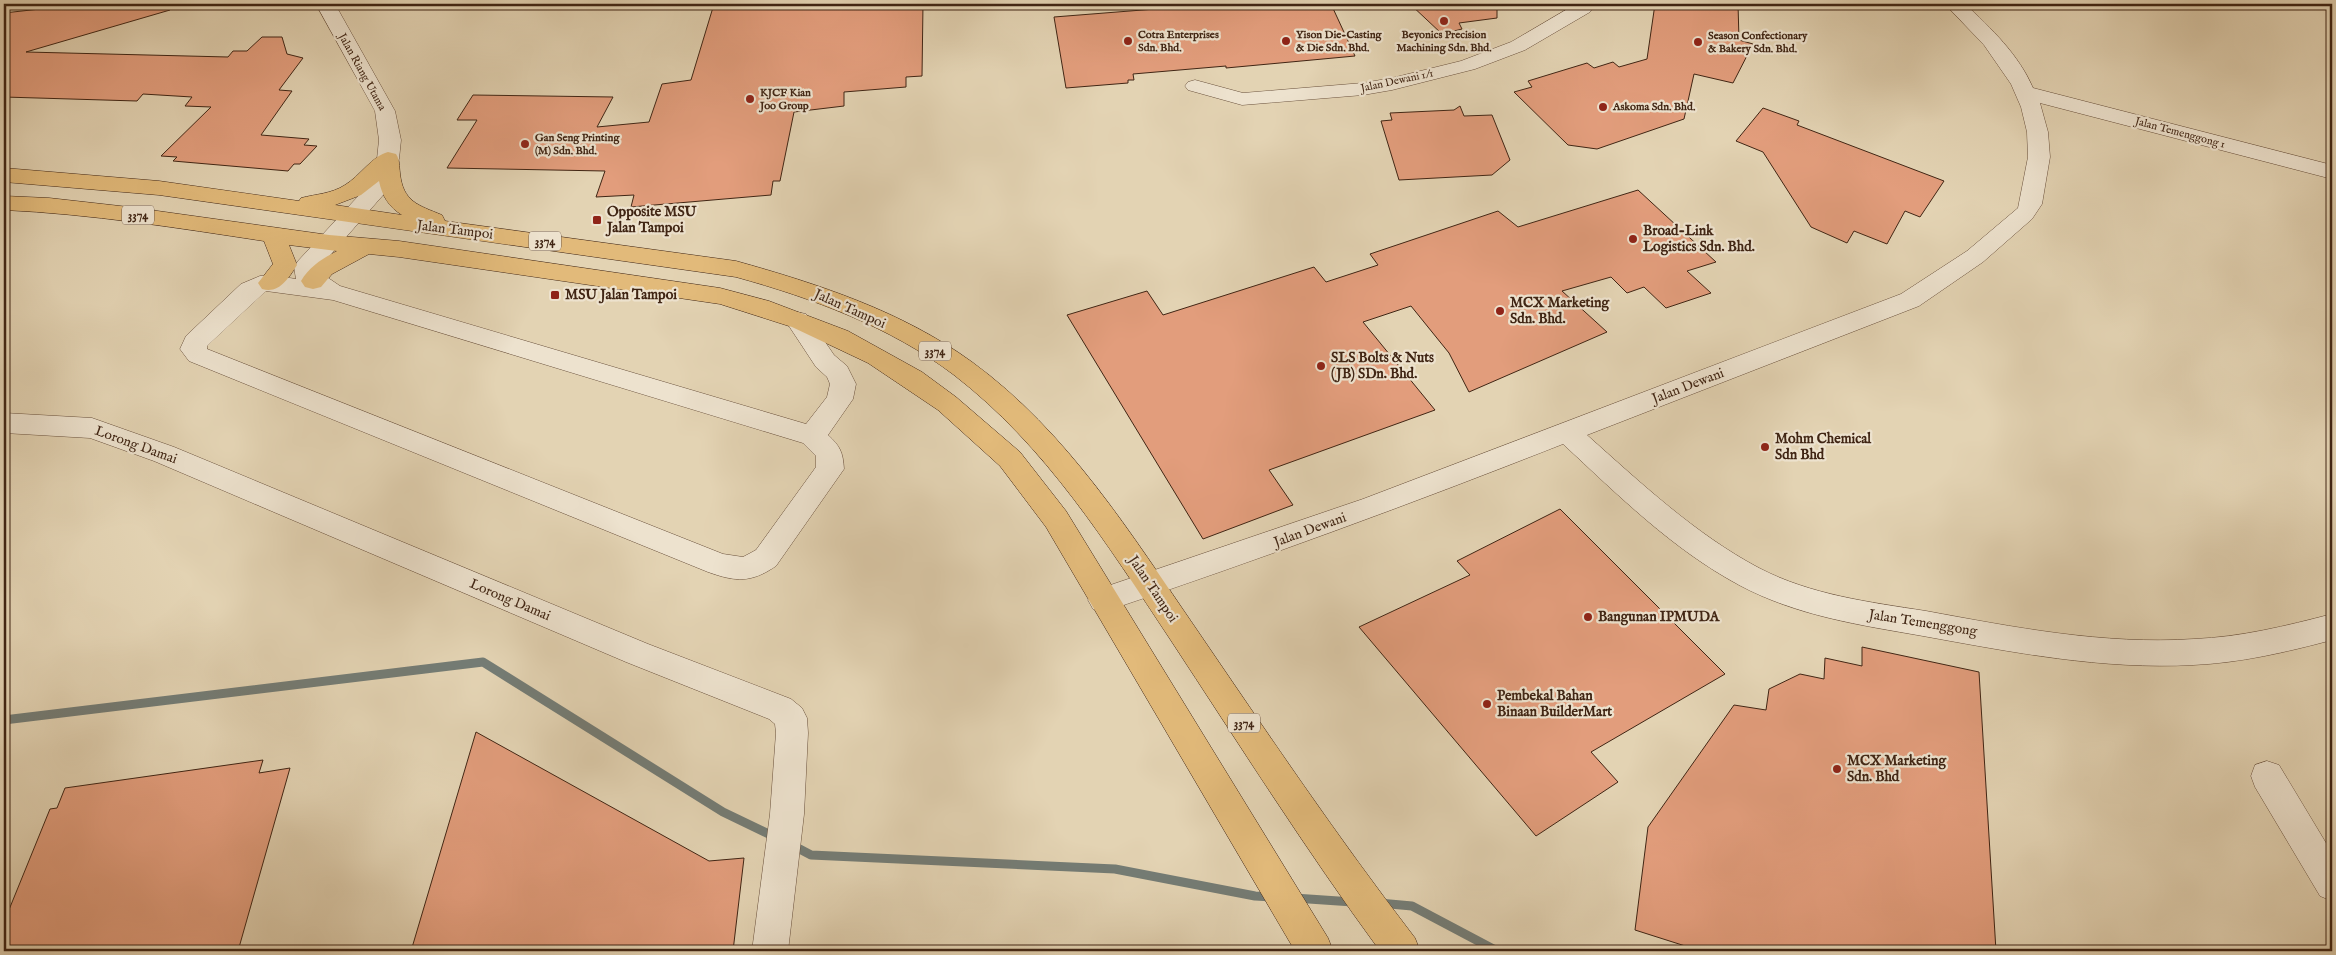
<svg xmlns="http://www.w3.org/2000/svg" width="2336" height="955" font-family="'IM FELL English',serif">
<style>
.lines{fill:none;stroke-linecap:round;stroke-linejoin:round}
.stream{stroke:#747c75;stroke-width:9}
.building{fill:#e29d7c;stroke:#402514}
.minor-casing{stroke:#69503c;stroke-width:1}
.major-casing{stroke:#402514;stroke-width:1}
.minor{fill:#ede2ce;fill-rule:evenodd}
.major{fill:#e2ba7a;fill-rule:evenodd}
.poi-dot{fill:#8f2418;stroke:#ede2ce;stroke-width:2}
.labels{text-anchor:middle;dominant-baseline:central;stroke-width:4.5;stroke-linejoin:round;paint-order:stroke}
.far-poi-label{font-size:11px;font-weight:bold;fill:#402514;stroke:#ede2ce;text-anchor:start}
.far-street-label{font-size:11px;fill:#402514;stroke:#ede2ce}
.shield{fill:#ede2ce;stroke:#745e4c;stroke-width:1}
.shield-label{font-size:12px;font-weight:bold;fill:#402514}
.poi-label{font-size:14px;font-weight:bold;fill:#402514;stroke:#ede2ce;text-anchor:start}
.street-label{font-size:14px;fill:#402514;stroke:#ede2ce}
</style>
<rect width="100%" height="100%" fill="#e3d3b3"/>
<filter id="stains"><feTurbulence type="fractalNoise" baseFrequency=".004" numOctaves="4"/><feColorMatrix values="0 0 0 0 .2 0 0 0 0 .09 0 0 0 0 .02 0 0 0 .5 -.17"/></filter>
<radialGradient id="worn" r=".72"><stop offset=".6" stop-color="#630" stop-opacity="0"/><stop offset="1" stop-color="#630" stop-opacity=".3"/></radialGradient>
<g class="lines">
<g class="stream">
<path d="M4 720 483 662 723 812 775 837"/>
<path d="M792 845 811 855 1115 869 1255 896 1273 897"/>
<path d="M1294 898 1353 902"/>
<path d="M1379 903 1412 906 1497 951"/>
</g>
</g>
<g class="building">
<path d="M85 4H169L170 10 26 52 228 57 233 51H247L262 37H282L287 54 303 58 279 90 292 91 261 135 309 139 304 145 317 146 300 164H294L288 171 173 161 177 157 161 156 211 107 185 106 192 97 143 94 137 101 4 97V13Z"/>
<path d="M714 4H923L922 76 906 77V87L844 92V106L794 112 780 181H773L771 195 631 207 634 195 596 197 605 171 447 168 477 120H457L473 95 613 97 597 127 649 122 662 84 691 80Z"/>
<path d="M1192 4H1331L1355 56 1226 68V66L1133 74 1134 80H1128V83L1066 88 1054 17 1193 6Z"/>
<path d="M1410 4H1497V18L1459 23 1462 29 1442 34Z"/>
<path d="M1655 4H1738L1739 40 1753 44 1733 83 1694 74 1684 119 1597 149 1568 145 1514 92 1532 87 1528 81 1587 63 1594 68 1613 62 1619 67 1647 59Z"/>
<path d="M1460 106 1464 116 1492 115 1510 160 1492 175 1399 180 1381 121 1392 120 1390 113 1454 110Z"/>
<path d="M1763 108 1799 121 1797 125 1944 181 1920 217 1905 211 1887 244 1854 231 1847 243 1811 227 1763 152 1736 141Z"/>
<path d="M1638 190 1716 262 1687 271 1711 293 1666 308 1644 287 1627 293 1611 277 1562 291 1607 332 1469 392 1449 353 1411 306 1363 322 1435 410 1269 470 1293 505 1203 539 1067 315 1147 291 1163 315 1314 267 1326 282 1378 265 1370 254 1498 211 1518 227Z"/>
<path d="M1560 509 1725 674 1591 752 1618 782 1536 836 1359 627 1470 575 1457 561Z"/>
<path d="M1862 647 1979 672 1996 951H1701L1635 930 1648 827 1734 705 1766 710 1769 689 1800 674 1824 679 1825 658 1862 666Z"/>
<path d="M476 732 709 861 744 858 733 951H411Z"/>
<path d="M263 760 259 773 290 768 238 951H4V922L50 809 57 808 65 788Z"/>
</g>
<g class="lines">
<defs>
<g id="minor">
<path d="M316 4H335L395 111 401 140 399 159 384 194 318 269V271L340 286 806 424 827 397 830 384 827 377 816 367 785 320 788 314 797 312 806 314 834 355 847 366 856 384 853 399 828 435C840 446 843 452 844 469L776 566C751 583 736 582 708 572L189 361 180 349 186 336 241 284 260 276 270 275 296 279 294 267 298 261 363 191 377 159 379 140 375 111ZM266 291 333 300 803 443 816 456V467L756 550 743 557 723 554 207 349V346Z"/>
<path d="M1576 4H1595L1590 12 1525 50 1475 69 1392 90 1363 95 1242 105 1188 90 1185 86 1188 82 1195 80 1243 93 1363 83 1392 78 1461 61 1511 42Z"/>
<path d="M1945 4H1965C1991 28 2019 55 2033 88L2332 165V179L2040 103 2048 132 2050 157 2042 204 2032 219 1983 262 1919 306 1587 435C1641 483 1695 534 1759 568 1811 595 1869 602 1926 611 2013 627 2104 645 2194 639 2241 637 2286 626 2332 614V640C2287 652 2240 663 2193 665 2103 670 2011 652 1923 636 1860 625 1797 616 1739 585 1672 549 1618 495 1563 444 1411 504 1258 560 1103 612L1093 609 1088 600 1093 591 1363 499 1901 294 1967 251 2018 208 2028 157 2027 132 2021 107 2011 84 1984 45Z"/>
<path d="M4 413 92 418 174 447 648 644 791 699 802 708 807 718 808 733 804 814 788 951H752L770 814 776 733 775 724 769 719 626 662 154 461 90 438 4 433Z"/>
<path d="M2267 761 2279 765 2332 853V901L2320 896 2255 787 2251 776 2255 765Z"/>
</g>
<g id="major">
<path d="M388 152 396 154C400 160 399 166 400 173 403 202 418 205 442 215L445 221 736 261C818 284 902 311 972 362 1068 432 1131 534 1197 630 1268 734 1338 838 1415 938L1420 951H1380C1306 850 1239 744 1170 639 1107 544 1046 446 954 375 891 327 812 298 736 277L159 195 4 182V168L159 181 299 201 301 198C316 194 331 194 345 185 360 176 372 156 388 152ZM379 181C382 196 389 207 402 215L335 205 361 195Z"/>
<path d="M4 196 49 198 129 207 329 235 399 241 720 288 769 301 848 331 922 372 956 397 1020 452 1066 511 1328 938 1333 951H1295L1046 527 1000 466 938 410 868 363 792 327 720 304 399 257 369 254 332 274 321 287 313 289 305 287 301 281C310 266 322 259 337 251L289 245 297 265C288 279 279 294 262 289L258 283 273 264 264 241C178 228 91 214 4 210Z"/>
</g>
</defs>
<use href="#minor" class="minor-casing"/>
<use href="#major" class="major-casing"/>
<use href="#minor" class="minor"/>
<use href="#major" class="major"/>
</g>
<g class="poi-dot">
<circle cx="1444" cy="21" r="5"/>
<circle cx="1128" cy="41" r="5"/>
<circle cx="1286" cy="41" r="5"/>
<circle cx="1698" cy="42" r="5"/>
<circle cx="750" cy="99" r="5"/>
<circle cx="1603" cy="107" r="5"/>
<circle cx="525" cy="144" r="5"/>
<rect x="592" y="215" width="10" height="10" rx="2.5"/>
<circle cx="1633" cy="239" r="5"/>
<rect x="550" y="290" width="10" height="10" rx="2.5"/>
<circle cx="1500" cy="311" r="5"/>
<circle cx="1321" cy="366" r="5"/>
<circle cx="1765" cy="447" r="5"/>
<circle cx="1588" cy="617" r="5"/>
<circle cx="1487" cy="704" r="5"/>
<circle cx="1837" cy="769" r="5"/>
</g>
<g class="labels">
<g class="far-poi-label">
<text x="1138" y="35">Cotra Enterprises<tspan x="1138" dy="13">Sdn. Bhd.</tspan></text>
<text x="1296" y="35">Yison Die-Casting<tspan x="1296" dy="13">&amp; Die Sdn. Bhd.</tspan></text>
<text x="1444" y="35" text-anchor="middle">Beyonics Precision<tspan x="1444" dy="13">Machining Sdn. Bhd.</tspan></text>
<text x="1708" y="36">Season Confectionary<tspan x="1708" dy="13">&amp; Bakery Sdn. Bhd.</tspan></text>
<text x="760" y="93">KJCF Kian<tspan x="760" dy="13">Joo Group</tspan></text>
<text x="1613" y="107">Askoma Sdn. Bhd.</text>
<text x="535" y="138">Gan Seng Printing<tspan x="535" dy="13">(M) Sdn. Bhd.</tspan></text>
</g>
<g class="far-street-label">
<text transform="translate(362 72) rotate(61)">Jalan Riang Utama</text>
<text transform="translate(1397 81) rotate(-12)">Jalan Dewani 1/1</text>
<text transform="translate(2180 133) rotate(15)">Jalan Temenggong 1</text>
</g>
<g class="shield">
<rect x="122" y="205.5" width="32" height="19" rx="4"/>
<rect x="529" y="231.5" width="32" height="19" rx="4"/>
<rect x="919" y="341.5" width="32" height="19" rx="4"/>
<rect x="1228" y="713.5" width="32" height="19" rx="4"/>
</g>
<g class="shield-label">
<text x="138" y="215">3374</text>
<text x="545" y="241">3374</text>
<text x="935" y="351">3374</text>
<text x="1244" y="723">3374</text>
</g>
<g class="poi-label">
<text x="607" y="212">Opposite MSU<tspan x="607" dy="16">Jalan Tampoi</tspan></text>
<text x="1643" y="231">Broad-Link<tspan x="1643" dy="16">Logistics Sdn. Bhd.</tspan></text>
<text x="565" y="295">MSU Jalan Tampoi</text>
<text x="1510" y="303">MCX Marketing<tspan x="1510" dy="16">Sdn. Bhd.</tspan></text>
<text x="1331" y="358">SLS Bolts &amp; Nuts<tspan x="1331" dy="16">(JB) SDn. Bhd.</tspan></text>
<text x="1775" y="439">Mohm Chemical<tspan x="1775" dy="16">Sdn Bhd</tspan></text>
<text x="1598" y="617">Bangunan IPMUDA</text>
<text x="1497" y="696">Pembekal Bahan<tspan x="1497" dy="16">Binaan BuilderMart</tspan></text>
<text x="1847" y="761">MCX Marketing<tspan x="1847" dy="16">Sdn. Bhd</tspan></text>
</g>
<g class="street-label">
<text transform="translate(455 230) rotate(7)">Jalan Tampoi</text>
<text transform="translate(850 309) rotate(24)">Jalan Tampoi</text>
<text transform="translate(1688 386) rotate(-21)">Jalan Dewani</text>
<text transform="translate(136 445) rotate(20)">Lorong Damai</text>
<text transform="translate(1310 530) rotate(-20)">Jalan Dewani</text>
<text transform="translate(1153 589) rotate(56)">Jalan Tampoi</text>
<text transform="translate(510 600) rotate(23)">Lorong Damai</text>
<text transform="translate(1923 623) rotate(9)">Jalan Temenggong</text>
</g>
</g>
<rect width="2336" height="955" fill="none" stroke="#e3d3b3" stroke-width="20"/>
<rect x="5" y="5" width="2326" height="945" fill="none" stroke="#402514" stroke-width="2.5"/>
<rect x="10" y="10" width="2316" height="935" fill="none" stroke="#402514"/>
<rect width="100%" height="100%" filter="url(#stains)"/>
<rect width="100%" height="100%" fill="url(#worn)"/>
</svg>
